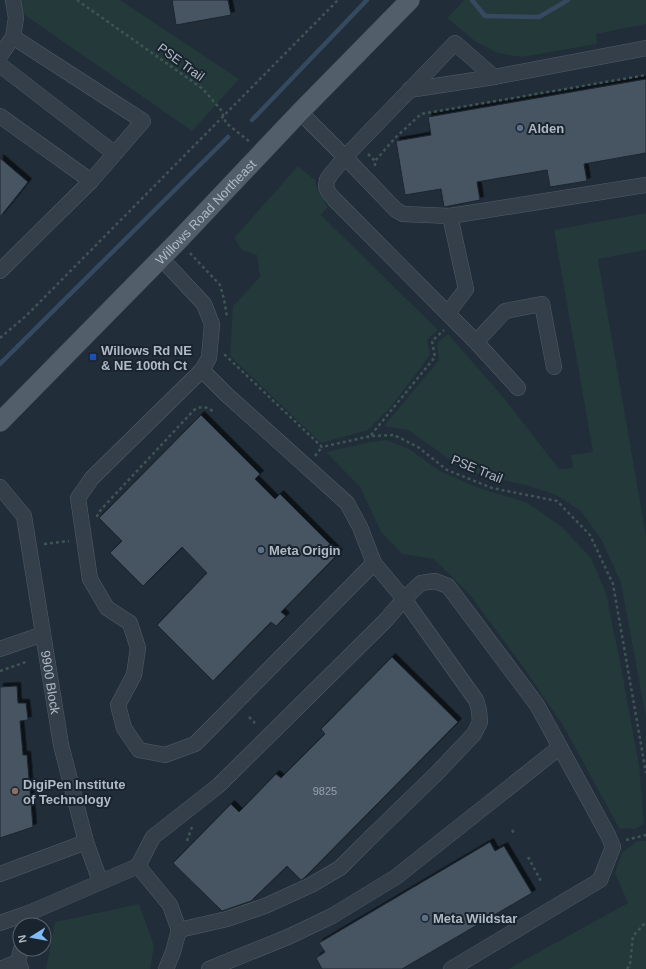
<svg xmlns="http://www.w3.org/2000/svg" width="646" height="969" font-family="Helvetica,sans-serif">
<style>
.green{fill:#23393a}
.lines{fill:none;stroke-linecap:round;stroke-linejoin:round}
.stream{stroke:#354a60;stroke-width:4.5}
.building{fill:#475563;stroke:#1c2630;filter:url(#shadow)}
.minor-casing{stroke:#525d67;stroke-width:16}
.major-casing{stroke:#3e4853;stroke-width:20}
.path{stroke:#3e5554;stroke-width:2.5;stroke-dasharray:3 3;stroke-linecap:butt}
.minor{stroke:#353f49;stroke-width:15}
.major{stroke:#525e6a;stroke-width:19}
.service-dot{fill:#5c6f8a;stroke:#1a242e;stroke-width:1.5}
.transit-dot{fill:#1a4fb4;stroke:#1a242e;stroke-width:1.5}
.education-dot{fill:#8d6e63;stroke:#1a242e;stroke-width:1.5}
.labels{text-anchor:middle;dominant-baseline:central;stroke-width:4;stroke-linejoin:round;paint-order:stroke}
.number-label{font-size:11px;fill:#95a1ad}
.street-label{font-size:13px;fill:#afbac6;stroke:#1a242e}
.poi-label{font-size:13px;font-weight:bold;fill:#afbac6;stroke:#1a242e;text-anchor:start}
</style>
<defs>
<filter id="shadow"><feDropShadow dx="3.5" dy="-3.5" stdDeviation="0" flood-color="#0009"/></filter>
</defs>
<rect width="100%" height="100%" fill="#212d39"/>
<g class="green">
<path d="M3 0H120L239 79 192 131Z"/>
<path d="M464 0H646V24L596 34 597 44 521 57 498 53 476 42 447 18Z"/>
<path d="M298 166 315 180 317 189 328 207 321 215 438 330 427 340 430 355 391 407 368 430 321 443 230 356 233 306 260 277 257 255 242 250 234 238Z"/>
<path d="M646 213V250L598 259 646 536V718L621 583 602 541 581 511 556 495 526 485 482 476 448 458 408 430 384 426 439 360 437 343 448 334 504 398 559 469 573 468 571 455 593 452 554 230Z"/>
<path d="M387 440 409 449 440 471 476 487 528 503 562 527 591 558 606 593 621 667 639 765 644 824 635 829 619 828 564 727 526 671 470 595 434 559 402 554 381 532 360 487 326 452 371 442Z"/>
<path d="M637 841H646V969H508L628 903 615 873 622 853Z"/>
<path d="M139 904 154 946 150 969H46L55 922Z"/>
</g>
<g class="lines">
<g class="stream">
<path d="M472 0 485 16 539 17 568 0"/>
<path d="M252 120 367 0"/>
<path d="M0 364 228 137"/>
</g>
</g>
<g class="building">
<path d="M172 0H228L231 15 176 25Z"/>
<path d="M646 79V153L584 164 587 181 550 187 547 170 477 182 480 200 444 207 441 189 405 195 396 141 431 135 428 117Z"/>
<path d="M0 158 28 182 0 217Z"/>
<path d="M201 415 260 474 255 479 275 499 280 494 339 553 281 612 286 616 276 626 271 622 213 681 157 625 207 573 182 547 143 586 110 553 122 541 99 518Z"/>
<path d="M392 657 458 722 304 878 301 880 287 866 251 901 222 911 173 863 231 804 239 812 276 774 281 778 325 734 321 729Z"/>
<path d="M17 686 18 703H26L28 720 20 721 23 755H27L33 827 0 838V687Z"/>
<path d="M490 842 495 851 504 846 532 893 402 969H322L316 958 325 952 319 943Z"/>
</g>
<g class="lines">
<defs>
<g id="minor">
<path d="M0 56 13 37 16 18 13 0"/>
<path d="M0 65 114 153"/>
<path d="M494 77 455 43 345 157 331 174 327 180 326 187 329 193 334 199 476 342 518 388"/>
<path d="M409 90 494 77 646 48"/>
<path d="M300 112 345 157 396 210 403 214 450 216 646 185"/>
<path d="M0 116 91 181"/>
<path d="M161 258 204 304 212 324 209 358 202 370 227 395 347 503 360 527 374 563 404 599 421 583 435 581 448 586 537 705 608 835 613 847 600 880 451 969"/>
<path d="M0 271 91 181 143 121 13 37"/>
<path d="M448 313 466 289 450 216"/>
<path d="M476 342 505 311 542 304 554 367"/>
<path d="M202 370 92 478 78 498 90 579 107 608 130 623 138 648 134 675 118 705 124 728 139 750 165 755 195 744 374 563"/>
<path id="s1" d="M0 487 24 516 61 745 86 842 100 881"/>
<path d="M0 649 43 634"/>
<path d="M138 866 170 905 179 930 173 952 166 969"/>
<path d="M0 874 86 842"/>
<path d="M0 923 29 913"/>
<path d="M26 925 29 913 138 866 153 837 218 786 386 620 404 599 476 700 479 710 480 722 474 734 437 773 370 838 340 868 311 885 265 906 227 919 179 930"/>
<path d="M0 969 18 962"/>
<path d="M21 969 18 962 21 949"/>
<path d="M209 969 288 937 332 916 396 877 560 747"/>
</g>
<g id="major">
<path id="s2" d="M0 422 178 241 300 112 410 0"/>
</g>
</defs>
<use href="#minor" class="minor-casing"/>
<use href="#major" class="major-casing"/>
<g class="path">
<path d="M77 0 203 89 221 110 226 123 250 142"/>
<path d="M368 154 375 161"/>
<path d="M375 166V161L395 138 421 114 646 75"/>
<path d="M190 253 220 285 224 299 227 317"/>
<path d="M0 338 27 315 338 0"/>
<path d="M225 354V355L322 447 371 436 394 435 418 447 447 470 492 488 557 501 590 535 613 584 646 773"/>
<path d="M371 435 435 357 432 341 444 330"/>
<path d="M315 456 322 447"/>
<path d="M97 517 98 513 108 502 194 410C202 405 207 407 214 412"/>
<path d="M44 544 69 541"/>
<path d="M0 671 26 662"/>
<path d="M249 717 255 723"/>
<path d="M512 830 514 833"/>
<path d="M626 840 646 835"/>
<path d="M187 841 192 827"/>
<path d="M528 857 542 883"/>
<path d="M627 969 630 965 633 936 646 922"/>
</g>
<use href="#minor" class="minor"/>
<use href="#major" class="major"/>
</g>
<g class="service-dot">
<circle cx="520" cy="128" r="4"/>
<circle cx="261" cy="550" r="4"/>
<circle cx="425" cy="918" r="4"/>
</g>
<rect class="transit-dot" x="89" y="353" width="8" height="8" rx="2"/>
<circle class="education-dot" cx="15" cy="791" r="4"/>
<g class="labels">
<g class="number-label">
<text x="325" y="791">9825</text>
</g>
<g class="street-label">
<text transform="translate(181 62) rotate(36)">PSE Trail</text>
<text stroke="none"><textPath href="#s2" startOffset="294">Willows Road Northeast</textPath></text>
<text transform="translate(477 469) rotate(22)">PSE Trail</text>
<text stroke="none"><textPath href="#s1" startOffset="206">9900 Block</textPath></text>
</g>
<g class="poi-label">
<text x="528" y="128">Alden</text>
<text x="101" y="350">Willows Rd NE<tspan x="101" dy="15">&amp; NE 100th Ct</tspan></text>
<text x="269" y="550">Meta Origin</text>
<text x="23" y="784">DigiPen Institute<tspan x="23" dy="15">of Technology</tspan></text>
<text x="433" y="918">Meta Wildstar</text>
</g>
</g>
<g transform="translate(32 937) rotate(259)"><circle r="19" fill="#1a242e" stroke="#56606b"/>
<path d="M0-3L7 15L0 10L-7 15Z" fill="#82baf8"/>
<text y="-6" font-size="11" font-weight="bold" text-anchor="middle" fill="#afbac6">N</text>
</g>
</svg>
